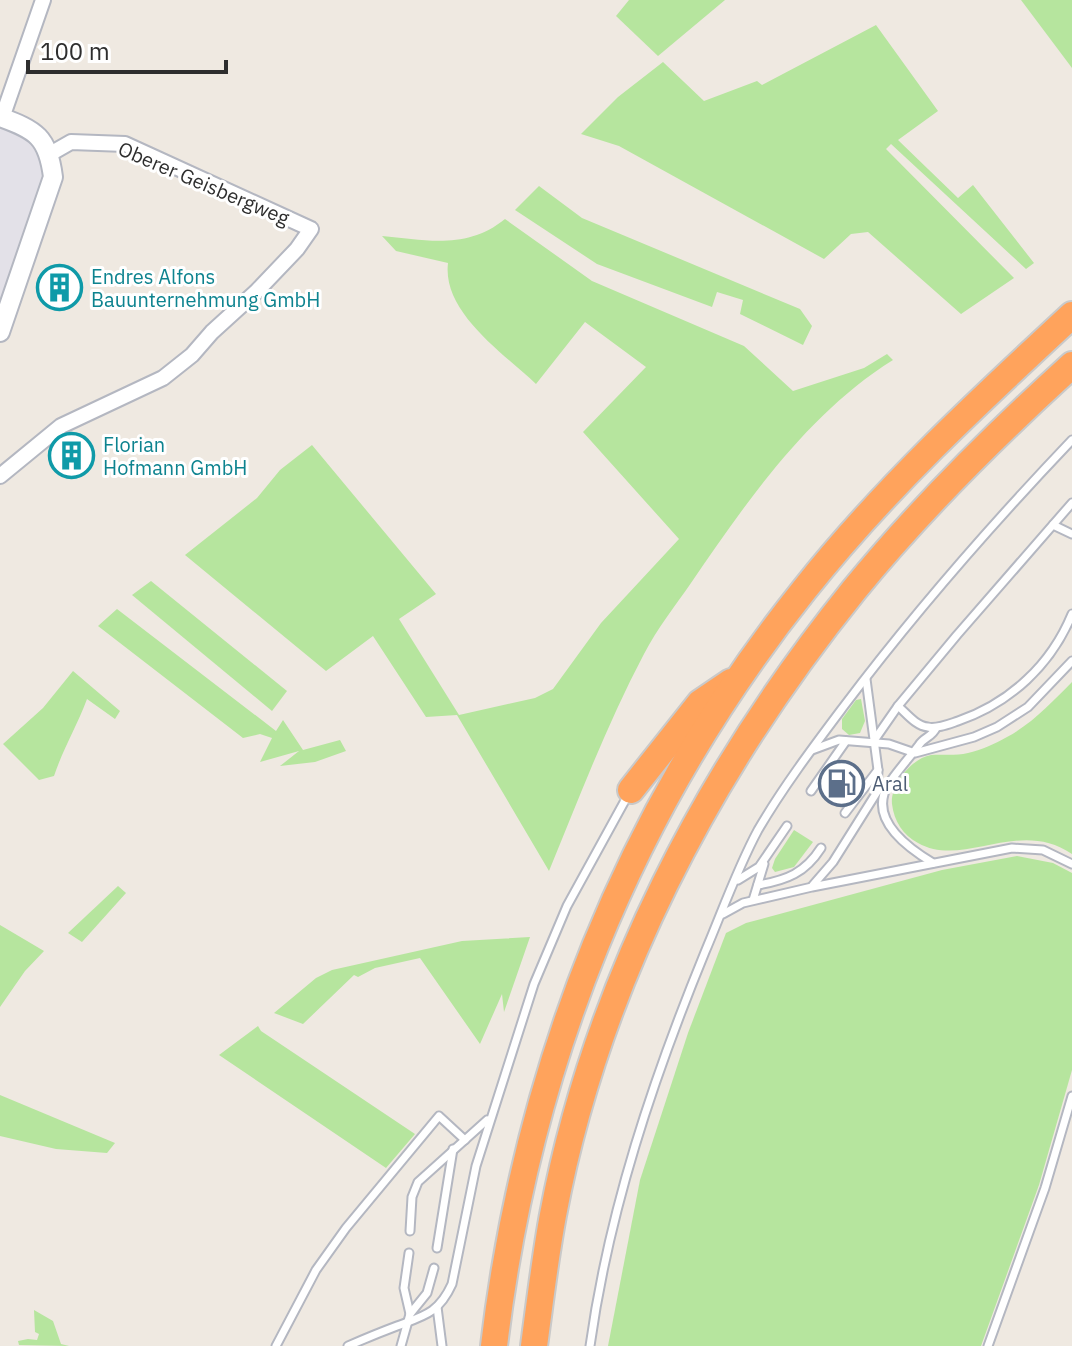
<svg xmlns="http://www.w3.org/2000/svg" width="1072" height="1346" font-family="'IBM Plex Sans',sans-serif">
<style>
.industrial{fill:#e3e1e8}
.green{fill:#b6e59e}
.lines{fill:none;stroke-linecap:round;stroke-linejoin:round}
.service-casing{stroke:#b4b7c1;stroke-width:11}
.minor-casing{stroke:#b4b7c1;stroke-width:18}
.tertiary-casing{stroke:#b4b7c1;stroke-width:22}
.motorway-casing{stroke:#c9c9c9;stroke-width:30}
.service{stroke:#fff;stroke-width:7}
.minor{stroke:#fff;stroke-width:14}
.tertiary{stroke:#fff;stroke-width:18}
.motorway{stroke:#ffa35c;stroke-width:26}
.labels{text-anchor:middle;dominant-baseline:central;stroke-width:6;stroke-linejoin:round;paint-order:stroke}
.street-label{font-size:20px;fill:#2e2e2e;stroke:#fff}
.culture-label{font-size:20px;fill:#0d838f;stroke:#fff;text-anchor:start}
.service-label{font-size:20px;fill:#4e5e75;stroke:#fff;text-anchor:start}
</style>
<rect width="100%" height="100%" fill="#efe9e1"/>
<path class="industrial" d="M0 117 29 127 53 177 0 328Z"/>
<g class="green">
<path d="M629 0H725L658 56 616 16Z"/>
<path d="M1021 0H1072V68Z"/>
<path d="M876 25 938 111 898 140 958 198 973 185 1034 263 1026 269 891 144 886 149 1014 278 961 314 868 232 851 234 824 259 619 146 581 134 618 97 663 62 704 101 757 81 762 85Z"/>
<path d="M539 186 582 218 800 309 812 326 803 345 740 314 743 300 717 292 712 307 597 264 515 210Z"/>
<path d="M505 219 592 281 744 346 793 391 864 368 887 354 893 360C808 413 747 501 691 583 675 606 657 629 644 654 607 724 579 798 549 871L457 715 426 717 373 636 326 671 185 555 257 498 280 470 312 445 436 594 399 619 459 715 535 698 553 689 601 623 679 539 583 432 646 367 585 322 536 384C503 353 442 312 448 263L396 251 382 236C426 240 467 250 505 219Z"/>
<path d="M151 581 287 691 272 711 132 595Z"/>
<path d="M117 609 276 731 283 720 303 750 340 740 346 751 315 762 280 766 299 751 260 762 272 738 260 734 243 738 98 626Z"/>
<path d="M73 671 120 711 115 719 87 699C77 726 63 749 54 776L39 780 3 744 43 708Z"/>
<path d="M1072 682V854C1018 817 964 869 918 843 903 835 894 821 892 804 890 785 912 758 931 755 943 754 955 756 968 753 981 750 995 744 1007 737 1033 723 1052 702 1072 682Z"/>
<path d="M861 699 865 721 860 733 849 735 842 729V719L856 700Z"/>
<path d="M794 830 813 842 794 867 775 872 772 868 775 859Z"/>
<path d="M1017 856 1053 863 1072 873V1070L1039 1185 981 1346H608L640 1180 688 1033 726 933 746 923 942 870Z"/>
<path d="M118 886 126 893 82 942 68 933Z"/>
<path d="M0 925 44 951 25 971 0 1007Z"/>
<path d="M530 937 504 1012 502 994 480 1044 420 958 375 968 358 977 354 975 303 1024 274 1013 316 978 332 970 462 941Z"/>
<path d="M258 1026 261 1031 415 1134 386 1168 219 1055Z"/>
<path d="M0 1095 115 1143 107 1153 56 1149 0 1136Z"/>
<path d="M34 1310 53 1321 61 1344 69 1346 19 1345 18 1341 28 1339 37 1340 39 1334 35 1332Z"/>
</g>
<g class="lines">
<defs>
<g id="service">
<path d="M1053 525 1072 534"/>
<path d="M898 706C907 714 916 726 928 727 937 729 949 724 958 721 1010 703 1051 665 1072 614"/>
<path d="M873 742 898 706 957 635 1072 503"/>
<path d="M812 750 839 740 889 744 915 753 974 737 997 727 1028 707 1072 661"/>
<path d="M811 791 846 741"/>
<path d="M845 813 878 770"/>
<path d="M933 863C908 848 868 819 888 785 897 771 910 757 919 745 924 737 932 737 936 728"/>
<path d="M738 880 759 867 787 826"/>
<path d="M758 885C787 880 805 873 821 848"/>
<path d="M813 885 833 862 877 792 878 770 866 679"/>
<path d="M753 900 764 864"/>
<path d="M723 914 743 903 812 887 1012 848 1043 850 1072 864"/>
<path d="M410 1231 412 1197 418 1182 487 1120"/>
<path d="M437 1248 453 1149"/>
<path d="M437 1307 442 1346"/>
<path d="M410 1314 427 1293 434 1268"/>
<path d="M276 1346 316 1270 346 1228 439 1116 465 1140"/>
<path d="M348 1346C364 1339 381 1332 397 1326 424 1316 439 1313 452 1284L476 1166 534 984 567 906 628 795"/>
<path d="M401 1346 410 1314 404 1288 409 1253"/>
<path d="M590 1346C609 1210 653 1079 705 952 722 912 737 869 758 830 783 787 814 746 844 706 915 612 991 525 1072 440"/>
<path d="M988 1346 1045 1188 1072 1096"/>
</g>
<g id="minor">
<path d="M2 118 43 0"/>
<path d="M0 476 61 426 163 378 192 355 212 332 256 292 297 249 311 229 125 144 71 142 50 154"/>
</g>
<path id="tertiary" d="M0 117C36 130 48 137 53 177L0 332"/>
<g id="motorway">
<path d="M631 790 700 703 731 682"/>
<path d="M494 1346C527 1067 628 810 804 590 884 489 978 402 1072 315"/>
<path d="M534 1346C540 1302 545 1258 553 1215 596 985 708 771 854 590 920 509 995 435 1072 365"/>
</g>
</defs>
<use href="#service" class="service-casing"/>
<use href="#minor" class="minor-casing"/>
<use href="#tertiary" class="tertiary-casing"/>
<use href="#motorway" class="motorway-casing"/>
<use href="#service" class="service"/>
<use href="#minor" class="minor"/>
<use href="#tertiary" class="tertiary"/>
<use href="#motorway" class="motorway"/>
</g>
<defs>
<symbol id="building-ring" viewBox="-11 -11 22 22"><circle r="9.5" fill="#fff" stroke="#0f9aa8" stroke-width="1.5"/><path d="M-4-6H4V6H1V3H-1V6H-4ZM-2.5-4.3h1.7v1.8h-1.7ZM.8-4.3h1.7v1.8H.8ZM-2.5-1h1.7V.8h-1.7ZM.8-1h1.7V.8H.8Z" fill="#0f9aa8"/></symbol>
<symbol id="fuel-ring" viewBox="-11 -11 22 22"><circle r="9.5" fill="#fff" stroke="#5c6f8a" stroke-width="1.5"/><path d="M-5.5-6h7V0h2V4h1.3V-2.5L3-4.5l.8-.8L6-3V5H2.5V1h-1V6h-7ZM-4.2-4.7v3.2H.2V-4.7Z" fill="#5c6f8a"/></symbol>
</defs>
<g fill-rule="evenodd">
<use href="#building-ring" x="34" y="262" width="51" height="51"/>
<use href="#building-ring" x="46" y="430" width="51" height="51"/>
<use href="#fuel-ring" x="816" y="758" width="51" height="51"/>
</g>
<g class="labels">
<g class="street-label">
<text transform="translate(204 183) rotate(23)">Oberer Geisbergweg</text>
</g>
<g class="culture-label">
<text x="91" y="276">Endres Alfons<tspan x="91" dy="23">Bauunternehmung GmbH</tspan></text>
<text x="103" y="444">Florian<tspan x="103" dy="23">Hofmann GmbH</tspan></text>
</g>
<g class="service-label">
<text x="872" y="783">Aral</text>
</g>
</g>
<path d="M28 60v12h198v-12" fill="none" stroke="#2e2e2e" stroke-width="4"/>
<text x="40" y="60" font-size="24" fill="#2e2e2e" stroke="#ffffff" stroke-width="6" paint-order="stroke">100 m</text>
</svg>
